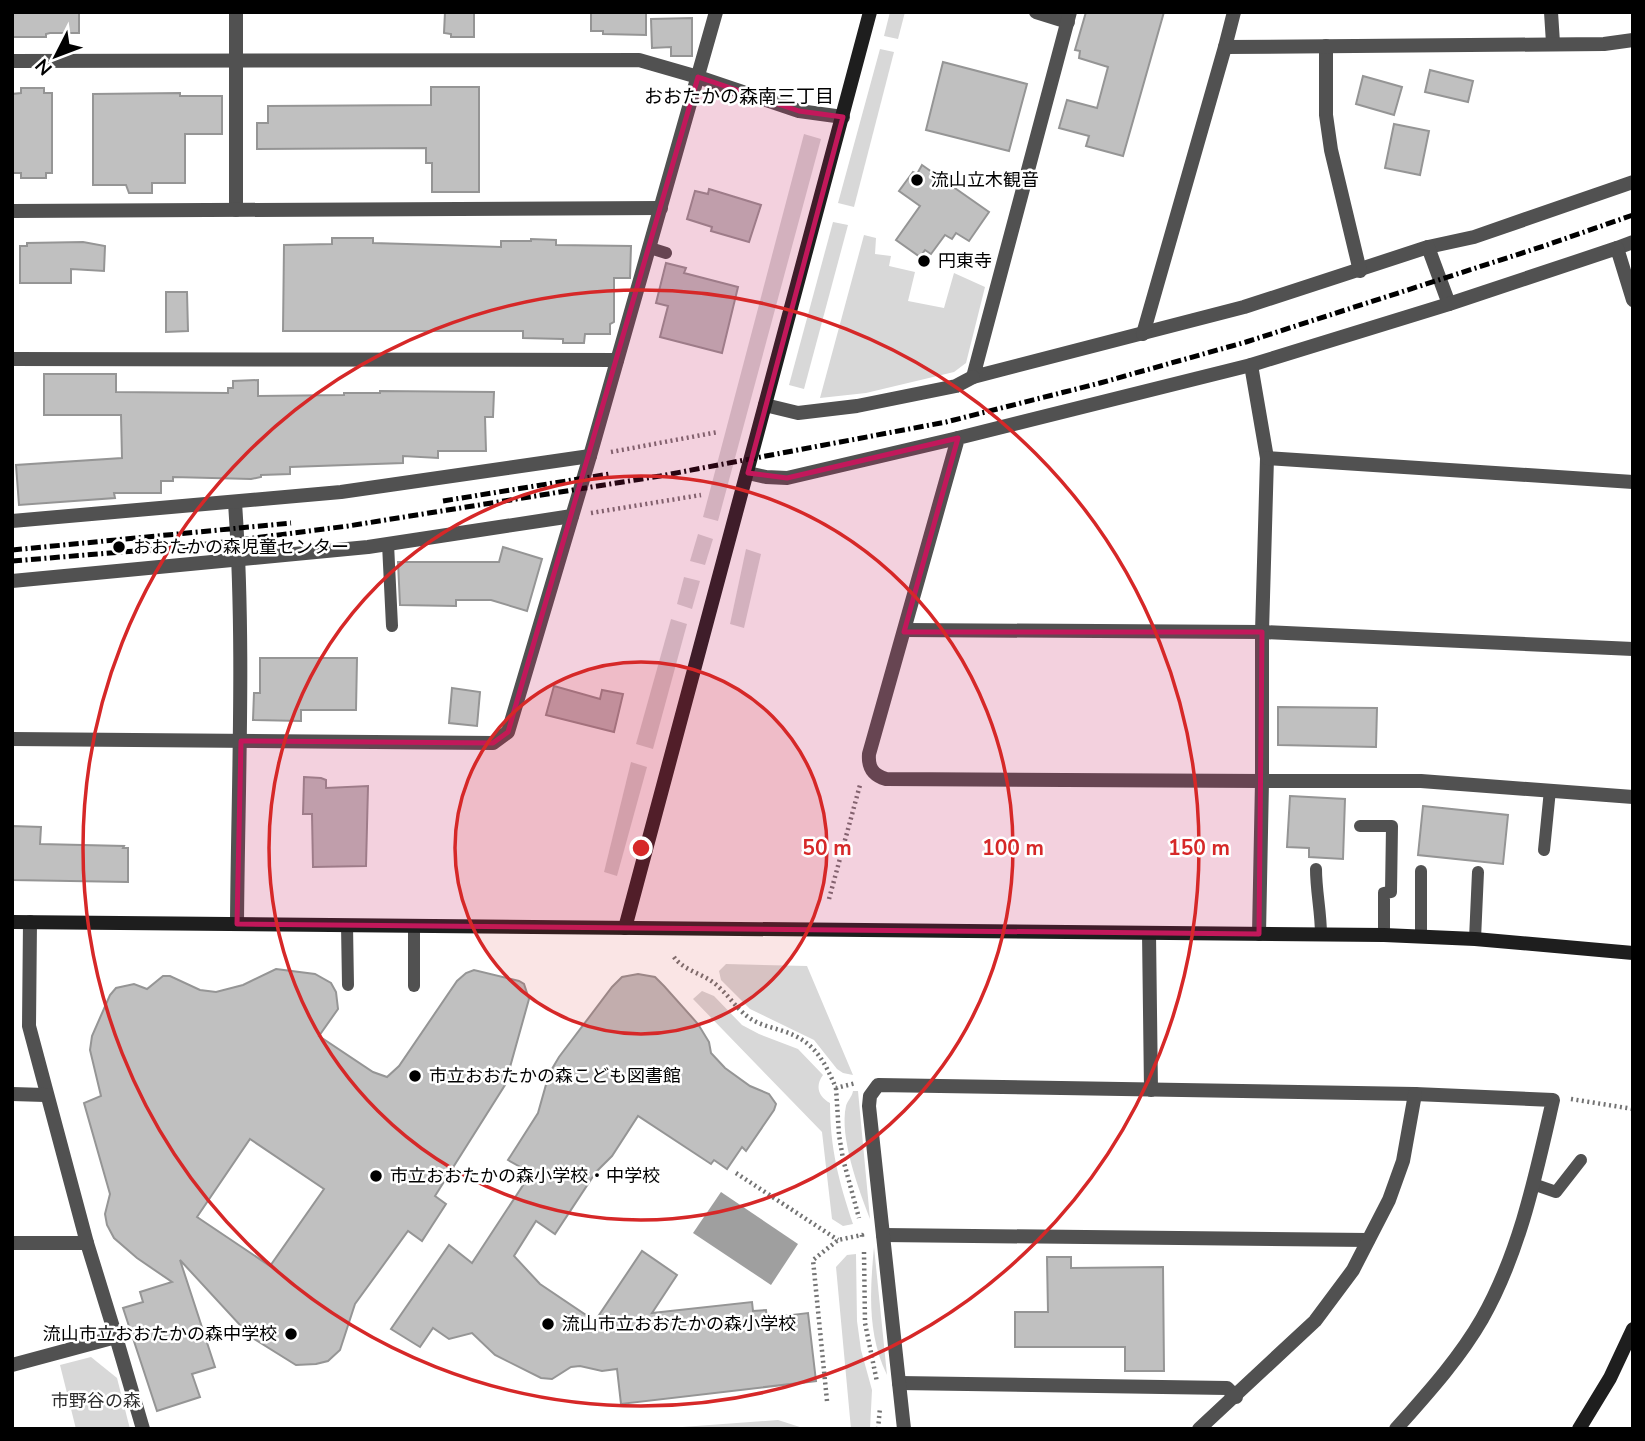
<svg xmlns="http://www.w3.org/2000/svg" width="1645" height="1441" font-family="'Nunito Sans','Noto Sans JP',sans-serif">
<style>
.green{fill:#d8d8d8}
.water{fill:#9f9f9f}
.building{fill:#c0c0c0;stroke:#959595;stroke-width:2;fill-rule:evenodd}
.lines{fill:none;stroke-linecap:round;stroke-linejoin:round}
.path{stroke:#737373;stroke-width:4.5;stroke-dasharray:2 3.5;stroke-linecap:butt}
.lane{stroke:#515151;stroke-width:12}
.street{stroke:#515151;stroke-width:14}
.secondary{stroke:#1e1e1e;stroke-width:14}
.rail{stroke:#000;stroke-width:5;stroke-dasharray:10 3.5 2 3.5;stroke-linecap:butt}
.marked{fill:#c2185b;fill-opacity:0.2;stroke:#c2185b;stroke-width:5;stroke-linejoin:round}
.ring{fill:none;stroke:#d62828;stroke-width:3.5}
.poi-dot{fill:#000;stroke:#fff;stroke-width:2.5}
.labels{text-anchor:middle;dominant-baseline:central;stroke-width:5;stroke-linejoin:round;paint-order:stroke}
.poi-label{font-size:18px;fill:#000;stroke:#fff;text-anchor:start}
.park-label{font-size:18px;fill:#2f2f2f;stroke:#fff}
.neighbourhood-label{font-size:19px;fill:#000;stroke:#fff}
.centre{fill:#d62828;stroke:#fff;stroke-width:3.5}
.ring-label{font-size:21px;text-anchor:middle;font-weight:bold;fill:#d62828;stroke:#fff;stroke-width:5;stroke-linejoin:round;paint-order:stroke}
</style>
<rect width="100%" height="100%" fill="#fff"/>
<g class="green">
<path d="M890 12H905L898 39 884 36Z"/>
<path d="M880 49 894 52 854 207 838 203Z"/>
<path d="M804 134 821 139 718 521 703 517Z"/>
<path d="M833 222 848 225 804 389 789 385Z"/>
<path d="M864 235 876 238 875 254 891 256 889 266 915 272 908 301 944 308 954 273 985 287 966 363 954 372 866 393 820 398Z"/>
<path d="M698 534 713 539 705 565 690 561Z"/>
<path d="M746 549 761 554 744 628 730 624Z"/>
<path d="M684 577 700 581 692 609 677 604Z"/>
<path d="M671 619 687 624 653 749 636 744Z"/>
<path d="M631 762 647 767 617 876 604 872Z"/>
<path d="M726 964 807 966 853 1075 843 1073 837 1069 814 1040 750 1009 721 980 719 971Z"/>
<path d="M702 991 714 996 742 1025 759 1034 798 1049 823 1075C815 1086 818 1096 830 1103 830 1148 839 1182 853 1224L843 1226 832 1219 822 1132 693 999Z"/>
<path d="M853 1091H858L870 1219C859 1190 839 1137 846 1106 847 1101 852 1097 853 1091Z"/>
<path d="M874 1247 887 1375C867 1334 870 1290 874 1247Z"/>
<path d="M856 1254 857 1321 861 1350 872 1390 870 1429H851L836 1267 847 1255Z"/>
<path d="M91 1357 117 1378 130 1429H76L60 1365Z"/>
<path d="M778 1420 806 1429H655Z"/>
</g>
<path class="water" d="M721 1192 798 1244 771 1285 693 1233Z"/>
<g class="building">
<path d="M12 12H79V33H50L46 34V37H12Z"/>
<path d="M445 12H474V37H451V34L444 33Z"/>
<path d="M591 12H646V35L603 34V31H591Z"/>
<path d="M1086 12H1164L1123 156 1086 146 1089 136 1059 128 1067 100 1097 108 1108 67 1079 58 1080 51 1075 50Z"/>
<path d="M692 18V56H671V47L652 48 651 19Z"/>
<path d="M943 62 1027 84 1009 151 926 130Z"/>
<path d="M1430 70 1473 81 1468 102 1425 92Z"/>
<path d="M1363 76 1402 87 1394 115 1356 104Z"/>
<path d="M431 87H479V192H432V163H426V148L257 149V123H268V106L431 105Z"/>
<path d="M21 88H44V93H52V173H46V178H21V173H13L12 94 21 93Z"/>
<path d="M180 93V96H222V134H185V183H152V193H129L126 185H93V94Z"/>
<path d="M1394 124 1429 131 1420 175 1385 168Z"/>
<path d="M922 165 989 212 969 241 956 233 952 239 945 235 931 254 925 250 920 257 896 240 920 206 899 191 913 172 917 174Z"/>
<path d="M709 189 761 205 749 242 711 231 712 227 687 219 695 191 708 194Z"/>
<path d="M332 238H373V243L440 245 501 247V241H531V239L556 240V245L631 246 630 278H614V322L610 324V334H585L584 343H563V339L523 338V331H283L284 245 332 244Z"/>
<path d="M83 242 105 246 104 271 71 269V283H20V246H27V243Z"/>
<path d="M666 263 686 268 684 273 738 287 722 353 660 337 668 306 656 303Z"/>
<path d="M166 292H187L188 331 166 332Z"/>
<path d="M44 374H116V392L228 393V388H233V381L258 380V396L344 395V393H380V391L494 392 493 417H485L486 451H438V458L403 456V463L290 467V474L261 475V477L251 479 173 477V481H161V493H114L115 498 19 505 16 465 122 458 121 415H44Z"/>
<path d="M503 547 542 559 527 611 491 600H456V606L400 605 398 562H499Z"/>
<path d="M260 658H357L356 710H301V721L253 720 254 693H260Z"/>
<path d="M554 686 600 699 602 690 623 694 614 732 546 715Z"/>
<path d="M452 688 480 692 477 726 449 723Z"/>
<path d="M1278 707 1377 708 1376 747 1278 745Z"/>
<path d="M304 777 321 778 326 780V788L368 786 366 866 313 867 312 814H303Z"/>
<path d="M1290 796 1345 799 1343 859 1309 857V848L1287 847Z"/>
<path d="M1423 806 1508 815 1503 864 1418 855Z"/>
<path d="M12 826 41 827 40 844 124 846 123 848H128V882L12 880Z"/>
<path d="M276 969 315 974 331 983 336 992 338 1009 319 1036 373 1072 387 1077 399 1066 457 981 466 973 474 970 519 981 524 984 529 999 505 1085 435 1196 446 1204 422 1241 408 1231 355 1304 340 1350 328 1361 316 1364 296 1365 251 1337 180 1260 215 1367 192 1374 200 1397 157 1411 123 1308 143 1302 140 1292 172 1282 137 1258 114 1238 107 1225 105 1214 110 1194 84 1103 101 1096 90 1050 92 1036 110 995 116 988 134 984 147 989 163 976H170L200 990 216 992 243 985ZM250 1139 324 1189 270 1266 197 1217Z"/>
<path d="M638 974 655 977 664 986 698 1024 709 1042 711 1053 725 1068 750 1086 769 1094 776 1104 774 1110 746 1151 742 1147 727 1169 714 1160 711 1164 638 1116 612 1156 596 1172 555 1234 536 1221 514 1256 540 1284 595 1321 642 1251 677 1275 652 1313 752 1302 753 1311 766 1310 767 1318 808 1313 816 1381 621 1404 617 1369 602 1371 580 1366 571 1367 552 1379 541 1378 495 1355 472 1333 449 1339 433 1328 420 1347 391 1329 449 1245 472 1263 531 1173 508 1160 538 1113 549 1074 559 1057 612 987 622 977Z"/>
<path d="M1047 1257H1071V1268L1163 1267 1164 1371H1125V1347H1015V1312H1048Z"/>
</g>
<g class="lines">
<g class="path">
<path d="M611 452 718 432"/>
<path d="M591 513 701 495"/>
<path d="M829 899 860 785"/>
<path d="M674 957C683 970 701 973 714 983 727 993 736 1008 748 1017 759 1025 771 1027 783 1031 814 1041 824 1060 836 1088L856 1083"/>
<path d="M836 1088 839 1135 843 1159 859 1218"/>
<path d="M1571 1099 1633 1109"/>
<path d="M736 1173 838 1240"/>
<path d="M864 1252 865 1323 877 1382"/>
<path d="M827 1401 813 1260 838 1240 862 1235V1240"/>
<path d="M878 1429 880 1408"/>
</g>
<g class="lane">
<path d="M650 248 666 253"/>
<path d="M388 544 392 626"/>
<path d="M1360 826H1392L1391 892 1384 893V935"/>
<path d="M1544 850 1550 790"/>
<path d="M1316 869C1316 891 1321 912 1321 935"/>
<path d="M347 925 348 985"/>
<path d="M414 926V986"/>
<path d="M1421 936V871"/>
<path d="M1475 939 1478 872"/>
<path d="M1533 1184 1556 1192 1581 1160"/>
</g>
<g class="street">
<path d="M1036 12 1068 22"/>
<path d="M1070 12 973 377 1244 307 1428 247 1474 237 1633 182"/>
<path d="M1551 12 1553 43"/>
<path d="M1326 46V115L1331 150 1360 271"/>
<path d="M1225 47 1234 12"/>
<path d="M12 61 639 60 698 77 799 111 843 117"/>
<path d="M236 210V12"/>
<path d="M12 211 661 208"/>
<path d="M1428 247 1449 304"/>
<path d="M1617 248 1633 242"/>
<path d="M1143 334 1225 47 1604 44 1633 40"/>
<path d="M12 359 617 360"/>
<path d="M1251 365 1267 458 1262 632V781H1421L1633 797"/>
<path d="M765 405 798 413 857 406 956 386 973 377"/>
<path d="M1267 458 1633 482"/>
<path d="M748 473 766 477 787 478 958 438"/>
<path d="M235 503C245 643 238 784 237 924"/>
<path d="M12 521 341 492 590 456"/>
<path d="M12 581 368 547 572 516"/>
<path d="M905 630 1262 632 1633 649"/>
<path d="M12 739 493 743 508 732 590 456 716 12"/>
<path d="M30 922 29 1026 87 1243 116 1337"/>
<path d="M1149 933 1151 1090"/>
<path d="M1259 934 1262 781 886 779C872 775 868 767 869 754L958 438 1251 365 1449 304 1617 248 1633 300"/>
<path d="M12 1094 45 1095"/>
<path d="M883 1235 1368 1240"/>
<path d="M12 1243H87"/>
<path d="M12 1365 116 1337 143 1429"/>
<path d="M899 1383 1227 1388 1236 1397"/>
<path d="M904 1429 869 1106 870 1096 878 1085 1415 1094 1553 1100C1536 1174 1520 1252 1482 1319 1459 1359 1427 1394 1396 1429"/>
<path d="M1199 1429 1315 1321 1353 1270 1389 1200 1403 1161 1415 1094"/>
</g>
<g class="secondary">
<path d="M12 922 1384 935 1475 939 1633 953"/>
<path d="M625 928 870 12"/>
<path d="M1579 1429 1610 1378 1633 1329"/>
</g>
<g class="rail">
<path d="M443 501 609 474"/>
<path d="M12 550 291 523"/>
<path d="M12 561 184 547 348 526 660 476 946 422 1100 383 1246 342 1544 246 1633 215"/>
</g>
</g>
<path class="marked" d="M698 77 799 111 843 117 748 473 787 478 958 438 904 632H1262L1259 934 237 924 241 741 493 743 508 732Z"/>
<circle cx="641" cy="848" r="186" fill="#d62828" fill-opacity=".12"/>
<g class="ring">
<circle cx="641" cy="848" r="186"/>
<circle cx="641" cy="848" r="372"/>
<circle cx="641" cy="848" r="558"/>
</g>
<g class="poi-dot">
<circle cx="917" cy="180" r="7"/>
<circle cx="924" cy="261" r="7"/>
<circle cx="119" cy="547" r="7"/>
<circle cx="415" cy="1076" r="7"/>
<circle cx="376" cy="1176" r="7"/>
<circle cx="548" cy="1324" r="7"/>
<circle cx="291" cy="1334" r="7"/>
</g>
<g class="labels">
<g class="poi-label">
<text x="931" y="180">流山立木観音</text>
<text x="938" y="261">円東寺</text>
<text x="133" y="547">おおたかの森児童センター</text>
<text x="429" y="1076">市立おおたかの森こども図書館</text>
<text x="390" y="1176">市立おおたかの森小学校・中学校</text>
<text x="562" y="1324">流山市立おおたかの森小学校</text>
<text x="277" y="1334" text-anchor="end">流山市立おおたかの森中学校</text>
</g>
<g class="park-label">
<text x="96" y="1401">市野谷の森</text>
</g>
<g class="neighbourhood-label">
<text x="739" y="97">おおたかの森南三丁目</text>
</g>
</g>
<circle cx="641" cy="848" r="10" class="centre"/>
<g class="ring-label">
<text x="827" y="855">50 m</text>
<text x="1013" y="855">100 m</text>
<text x="1199" y="855">150 m</text>
</g>
<rect width="1645" height="1441" fill="none" stroke="#000000" stroke-width="28"/>
<g transform="translate(56 56) rotate(228)" stroke="#ffffff" stroke-width="5" paint-order="stroke">
<path d="M0-5L12 26L0 18L-12 26Z" fill="#000000"/>
<text y="-10" font-size="19" font-weight="bold" text-anchor="middle" fill="#000000">N</text>
</g>
</svg>
